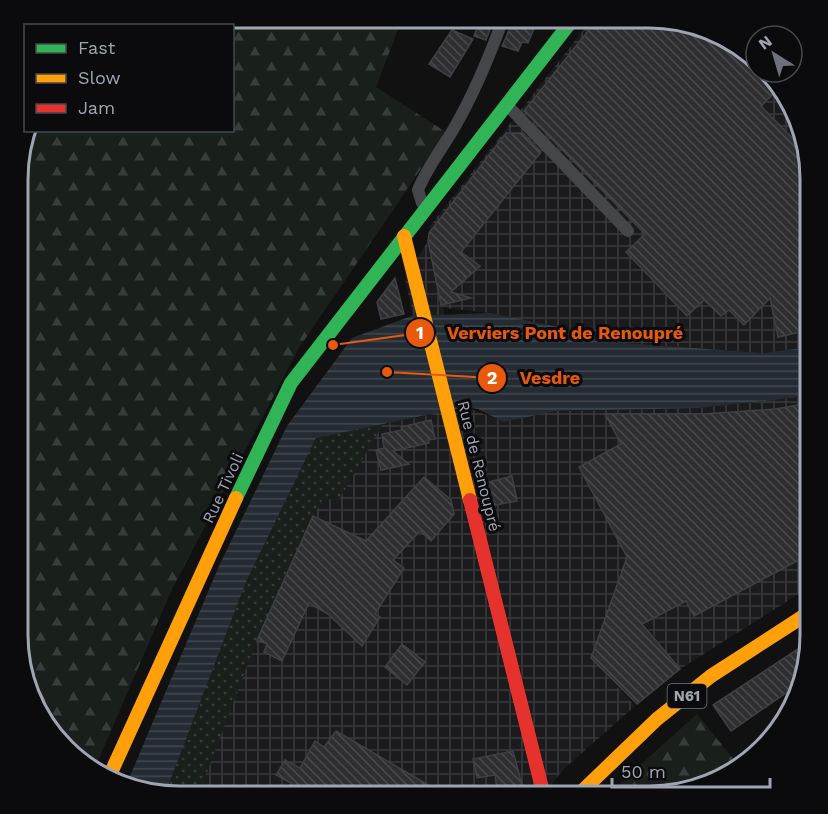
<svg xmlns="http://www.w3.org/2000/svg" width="828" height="814" font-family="'Work Sans',sans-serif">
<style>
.industrial{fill:url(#industrial-grid)}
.grass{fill:url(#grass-dots)}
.forest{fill:url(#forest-firs)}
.water{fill:url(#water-rules)}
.building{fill:url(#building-back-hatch);stroke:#3f4045;stroke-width:1.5}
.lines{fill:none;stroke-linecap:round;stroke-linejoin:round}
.lane{stroke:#45464a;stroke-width:12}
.fast{stroke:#30b455;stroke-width:14}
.slow{stroke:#ff9f0a;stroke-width:14}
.jam{stroke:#e5322d;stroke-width:14}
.labels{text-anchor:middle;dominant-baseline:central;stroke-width:6;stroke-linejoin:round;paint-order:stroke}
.shield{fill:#0b0b0d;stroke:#737782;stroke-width:1.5}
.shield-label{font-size:15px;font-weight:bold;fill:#a0a5b4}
.street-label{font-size:16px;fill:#a0a5b4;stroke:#0b0b0d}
.rim{fill:none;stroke:#a0a5b4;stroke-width:3}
.leader{fill:none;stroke:#e8590c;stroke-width:2}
.callout-dot{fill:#e8590c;stroke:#0b0b0d;stroke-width:2}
.mark-label{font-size:18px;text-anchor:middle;font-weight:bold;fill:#fff}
.callout-label{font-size:18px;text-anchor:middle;font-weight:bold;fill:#e8590c;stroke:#0b0b0d;stroke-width:6;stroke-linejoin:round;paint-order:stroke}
</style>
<defs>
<pattern id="industrial-grid" width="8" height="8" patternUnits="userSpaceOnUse" patternTransform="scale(1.5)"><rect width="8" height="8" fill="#1b1b1d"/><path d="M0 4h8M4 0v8" fill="none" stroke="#39393b"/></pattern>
<pattern id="grass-dots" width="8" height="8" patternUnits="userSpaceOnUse" patternTransform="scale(1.5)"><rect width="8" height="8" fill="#19201b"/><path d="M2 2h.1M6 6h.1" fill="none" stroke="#373d3a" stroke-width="1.8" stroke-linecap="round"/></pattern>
<pattern id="forest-firs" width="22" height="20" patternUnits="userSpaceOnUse" patternTransform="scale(1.5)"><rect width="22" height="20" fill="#19201b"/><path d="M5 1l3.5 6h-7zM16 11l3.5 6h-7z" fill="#373d3a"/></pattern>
<pattern id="water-rules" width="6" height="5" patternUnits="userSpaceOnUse" patternTransform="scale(1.5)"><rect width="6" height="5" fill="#242b33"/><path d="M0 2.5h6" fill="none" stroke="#40474e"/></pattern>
<pattern id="building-back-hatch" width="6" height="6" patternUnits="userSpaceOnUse" patternTransform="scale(1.5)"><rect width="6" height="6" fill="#2f2f31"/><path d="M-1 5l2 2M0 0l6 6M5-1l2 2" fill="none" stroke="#4a4a4c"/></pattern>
</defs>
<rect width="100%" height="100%" fill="#111"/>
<path class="industrial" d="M592 19H669L729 40 756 63V72H766L777 82 810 170V347L763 353 584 340 569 329 490 313 443 308 465 407 503 421 556 411 700 408 810 396V587L680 669 616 589 591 658 635 706 564 769 542 796 165 794 203 699 316 438 433 414 405 278 428 241 430 226Z"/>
<path class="grass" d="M384 422 339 500 323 499 313 517 257 640 198 796 165 794 246 582 316 438Z"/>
<g class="forest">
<path d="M180 18 402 19 376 87 446 132 299 348 173 587 94 770 51 732 18 644 21 149 28 131 232 130V26L135 25Z"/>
<path d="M697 714 739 766 658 796H606Z"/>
</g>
<path class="water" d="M490 313 569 329 584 340 763 353 810 347V396L700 408 556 411 503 422 478 409 465 407 316 438 246 582 165 794 127 783 219 566 287 426 352 338 411 316Z"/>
<g class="building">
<path d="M480 19H494L486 40 474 36Z"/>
<path d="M514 19H538L528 43 522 42 518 51 502 46Z"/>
<path d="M592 19H669L729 40 756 63V72H766L777 82 779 88 761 106 801 147 810 170V330L778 337 770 298 744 325 729 310 721 316 704 300 687 316 626 252 645 234 524 111 588 31Z"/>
<path d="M452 30 473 39 450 77 429 64Z"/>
<path d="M506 133H523L541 152 461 252 480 266 451 292 471 298 441 305 428 241 429 233Z"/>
<path d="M395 278 404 314 381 319 377 302Z"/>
<path d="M810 403V554L694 616 686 601 642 624 680 669 637 704 591 658 627 557 579 467 621 444 605 414H704L775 409Z"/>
<path d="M431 420 435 439 428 440 429 443 393 451 409 464 381 470 376 450 384 448 382 434 402 430 401 427Z"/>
<path d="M512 476 517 501 491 506 485 483Z"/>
<path d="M424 477 451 500 454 514 431 541 420 531 393 560 404 568 375 614 380 617 362 646 328 614 309 603 282 661 264 652 267 644 257 640 313 516 366 541Z"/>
<path d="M810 641 799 684 731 731 713 705Z"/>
<path d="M402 644 425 662 407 685 385 667Z"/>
<path d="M336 731 430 786 446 796H284L291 783 276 775 285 760 300 768 315 741 324 747Z"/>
<path d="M513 751 525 796H498L495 775 477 778 473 759Z"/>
</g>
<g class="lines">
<g class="lane">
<path d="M507 105 628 231"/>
<path d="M422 203 418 190C427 168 441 150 453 130 474 94 489 58 503 19"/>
</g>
<path class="fast" d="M236 498 291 383 573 19"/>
<g class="slow">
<path d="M404 236 470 500"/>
<path d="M109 777 236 498"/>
<path d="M577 796 657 719 711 676 810 612"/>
</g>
<path class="jam" d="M470 500 544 796"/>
</g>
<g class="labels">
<rect class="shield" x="667.5" y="684" width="39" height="24" rx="4.5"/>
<g class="shield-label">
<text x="687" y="696">N61</text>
</g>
<g class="street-label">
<text transform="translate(479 466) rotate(76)">Rue de Renoupré</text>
<text transform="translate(223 488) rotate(-65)">Rue Tivoli</text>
</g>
</g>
<path d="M0 0H828V814H0ZM179 28H649A151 151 0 0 1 800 179V635A151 151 0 0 1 649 786H179A151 151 0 0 1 28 635V179A151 151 0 0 1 179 28Z" fill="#0b0b0d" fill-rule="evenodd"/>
<path class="rim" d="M179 28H649A151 151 0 0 1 800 179V635A151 151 0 0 1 649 786H179A151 151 0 0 1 28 635V179A151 151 0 0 1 179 28Z"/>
<path class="leader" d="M333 345L420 333M387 372L492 378"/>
<g class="callout-dot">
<circle cx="333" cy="345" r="6"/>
<circle cx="387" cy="372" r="6"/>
<circle cx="420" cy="333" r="15"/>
<circle cx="492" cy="378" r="15"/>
</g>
<g class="mark-label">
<text x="420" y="339">1</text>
<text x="492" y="384">2</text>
</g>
<g class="callout-label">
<text x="565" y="339">Verviers Pont de Renoupré</text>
<text x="550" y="384">Vesdre</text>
</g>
<rect x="24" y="24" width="210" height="108" fill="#0b0b0d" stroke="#474950" stroke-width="1.5"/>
<rect x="36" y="44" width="30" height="9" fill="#30b455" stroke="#474950" stroke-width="1.5"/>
<text x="78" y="54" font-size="18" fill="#a0a5b4">Fast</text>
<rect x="36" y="74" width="30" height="9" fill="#ff9f0a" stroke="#474950" stroke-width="1.5"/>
<text x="78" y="84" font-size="18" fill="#a0a5b4">Slow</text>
<rect x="36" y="104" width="30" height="9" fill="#e5322d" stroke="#474950" stroke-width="1.5"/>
<text x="78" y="114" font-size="18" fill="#a0a5b4">Jam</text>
<g transform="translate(774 54) rotate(323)"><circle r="28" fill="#0b0b0d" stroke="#474950" stroke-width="1.5"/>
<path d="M0-4.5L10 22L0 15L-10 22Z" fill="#6e717b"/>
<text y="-9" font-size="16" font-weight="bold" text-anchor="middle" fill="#a0a5b4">N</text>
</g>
<path d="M612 778v9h158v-9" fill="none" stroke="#a0a5b4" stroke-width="3"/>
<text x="621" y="778" font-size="18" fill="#a0a5b4" stroke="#0b0b0d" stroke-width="4.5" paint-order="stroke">50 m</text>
</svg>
